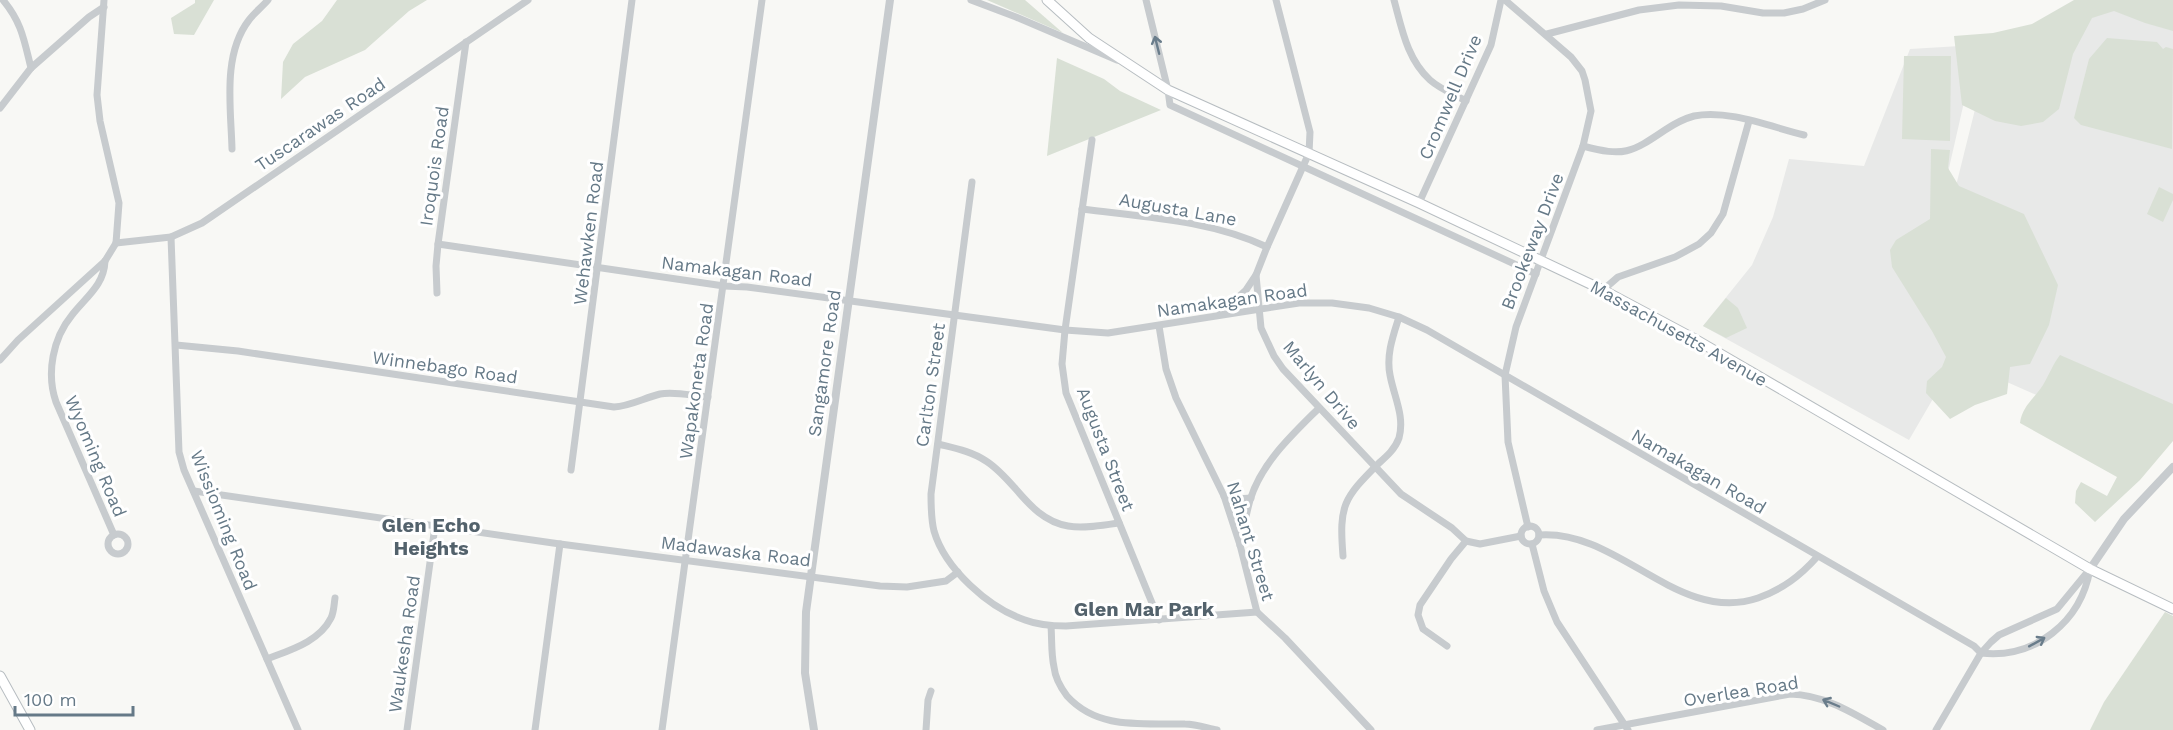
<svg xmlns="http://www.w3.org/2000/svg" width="2173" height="730" font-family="'Work Sans',sans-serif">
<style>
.built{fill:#e8e9e8}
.green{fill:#d9e0d5}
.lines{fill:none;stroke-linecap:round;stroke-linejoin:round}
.secondary-casing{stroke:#b7bdc1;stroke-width:11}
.minor{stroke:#c7cbce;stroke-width:7}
.tertiary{stroke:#c7cbce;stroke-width:8}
.secondary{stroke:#fff;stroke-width:9}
.oneway{stroke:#6a7d8b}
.labels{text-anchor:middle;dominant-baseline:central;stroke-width:6;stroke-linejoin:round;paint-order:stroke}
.street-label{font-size:18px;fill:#657987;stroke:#fff}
.neighbourhood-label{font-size:20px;font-weight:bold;fill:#53626c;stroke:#fff}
</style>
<rect width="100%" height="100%" fill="#f8f8f5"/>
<g class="built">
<path d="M2094 0H2173V427L2154 447 1973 367 1949 214 1989 53Z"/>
<path d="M1977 45 1929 256 1966 342 1909 440 1703 326 1752 265 1773 217 1789 159 1864 166 1910 49Z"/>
</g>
<g class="green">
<path d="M195 0H214L194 35 174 34 171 18 195 3Z"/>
<path d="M337 0H427L409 11 365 50 305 77 281 99 283 62 293 44 322 21Z"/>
<path d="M987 0H1025L1063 33Z"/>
<path d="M2074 0H2173V31L2145 23 2114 11 2092 18 2073 54 2059 109 2043 122 2021 126 1995 121 1962 105 1954 36 1993 33 2032 24Z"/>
<path d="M2107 38 2157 42 2163 49 2166 47 2173 49 2172 149 2081 125 2074 118 2089 59Z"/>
<path d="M1904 56H1951L1950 141 1902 139Z"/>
<path d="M1057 58 1104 79 1120 91 1161 110 1047 156Z"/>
<path d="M1931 149 1950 150 1948 168 1959 186 2024 214 2058 285 2049 325 2030 364 2010 367 2007 394 1975 405 1950 419 1926 393 1927 381 1942 367 1946 357 1932 331 1892 267 1890 250 1896 240 1930 219Z"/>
<path d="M2159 187 2173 194V200L2163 222 2147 214Z"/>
<path d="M1726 298 1738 308 1747 328 1726 338 1703 326Z"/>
<path d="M2060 355 2173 404V441L2140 480 2095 522 2075 503 2076 491 2081 482 2107 496 2117 477 2020 423C2022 406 2035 398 2043 385 2049 375 2053 364 2060 355Z"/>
<path d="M2165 612 2173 616V730H2090L2104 702Z"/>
</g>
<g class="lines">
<defs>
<g id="secondary">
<path d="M1047 0 1089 38 1168 90 1419 203 1603 290 1693 338 2090 569 2173 609"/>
<path d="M0 676 30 730"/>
</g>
</defs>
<use href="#secondary" class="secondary-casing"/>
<g class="minor">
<path d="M3 0C22 23 24 40 31 68"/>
<path d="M971 0 1016 17 1117 60"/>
<path d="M1146 0 1168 90 1170 105 1536 274"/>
<path d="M1276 0 1310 132 1309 153 1267 247 1256 275 1261 328 1274 356 1283 369 1401 494 1452 528 1466 541 1480 544 1521 536"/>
<path d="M1394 0C1402 29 1407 59 1430 80 1440 89 1455 95 1466 101"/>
<path d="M1505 0 1571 57 1582 71 1585 80 1591 111 1583 146 1516 327 1505 375 1508 442 1528 527"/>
<path d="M1547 34 1639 10 1679 5 1721 6 1763 13H1784L1803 9 1825 0"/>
<path d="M0 108 31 68 89 17 104 7"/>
<path d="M1092 140 1065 330 1062 364 1066 393 1159 620"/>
<path d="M1583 146C1624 157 1631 153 1665 130 1674 124 1683 119 1694 116 1728 109 1771 127 1804 135"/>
<path d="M232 149C231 108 222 55 249 20 254 13 262 7 268 0"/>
<path d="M972 182 931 494C931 506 931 519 934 531 945 569 989 608 1025 620 1038 625 1052 626 1066 626L1257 612"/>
<path d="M1419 203 1491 45 1501 0"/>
<path d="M1082 209C1144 217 1210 220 1267 247"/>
<path d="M171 237 179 452 184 470 298 730"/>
<path d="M116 243 171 237 202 223 528 0"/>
<path d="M438 244 724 286 747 287 1065 330 1108 333 1299 303H1332L1369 308 1399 317 1427 330 1974 646 1981 653"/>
<path d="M105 261C104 285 87 296 72 315 53 338 46 373 56 402L114 535"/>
<path d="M1603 290 1618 277 1675 257 1699 244 1711 233 1723 214 1749 121"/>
<path d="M437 293 436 266 438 244 466 42"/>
<path d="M1220 314 1246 290 1256 275"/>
<path d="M1159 326 1166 369 1176 398 1224 496 1240 545 1257 612 1285 638 1371 730"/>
<path d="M176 345 238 351 614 407C630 406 644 398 660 394 675 391 693 396 708 397"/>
<path d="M0 360 18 340 105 261 116 243 119 203 100 121 97 95 104 0"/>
<path d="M938 444C954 448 971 451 986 461 1016 480 1030 520 1068 526 1085 529 1103 525 1119 523"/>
<path d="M571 470 632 0"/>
<path d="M194 491 560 544 880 586 907 587 946 581 958 572"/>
<path d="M1224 496 1237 499 1251 498"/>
<circle cx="1530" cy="535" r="9"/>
<circle cx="118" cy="544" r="10"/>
<path d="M1539 535C1619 529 1678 625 1758 598 1783 589 1800 576 1817 557"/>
<path d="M1532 544 1544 591 1557 622 1628 730"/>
<path d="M1240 545C1243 530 1246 515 1250 500 1262 462 1292 435 1319 408"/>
<path d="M1343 556C1339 505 1343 499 1379 463 1387 456 1395 449 1399 438 1405 416 1394 397 1390 375 1386 355 1393 336 1399 317"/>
<path d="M1051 626C1052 639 1051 654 1054 667 1055 677 1061 688 1067 696 1098 730 1141 723 1185 724 1196 724 1207 728 1217 730"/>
<path d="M1447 646 1423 629 1418 615 1420 605 1451 559 1466 541"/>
<path d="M1981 653C2035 659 2081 622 2090 569"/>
<path d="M267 659C290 650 319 642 331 618 334 612 334 604 335 598"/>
<path d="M407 730 435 526"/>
<path d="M535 730 560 544"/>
<path d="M662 730 762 0"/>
<path d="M926 730 928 700 931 691"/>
<path d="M1597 730 1790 694C1825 695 1853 713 1883 730"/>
<path d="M1936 730 1981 653 1991 642 1999 635 2057 609 2090 569"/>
</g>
<g class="tertiary">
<path d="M2090 569 2124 519 2173 467"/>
<path d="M814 730 805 673 806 612 890 0"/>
</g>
<use href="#secondary" class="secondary"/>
</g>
<defs><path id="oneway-shaft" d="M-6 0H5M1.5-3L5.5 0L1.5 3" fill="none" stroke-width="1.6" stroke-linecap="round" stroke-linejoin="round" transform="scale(1.5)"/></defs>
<g class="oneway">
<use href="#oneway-shaft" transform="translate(1157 45) rotate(-104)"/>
<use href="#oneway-shaft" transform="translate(2037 642) rotate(-29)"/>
<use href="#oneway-shaft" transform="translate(1831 703) rotate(-157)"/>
</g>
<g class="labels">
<g class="street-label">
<text transform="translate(1450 97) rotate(-67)">Cromwell Drive</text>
<text transform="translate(320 124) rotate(-34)">Tuscarawas Road</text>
<text transform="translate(434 166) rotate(-82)">Iroquois Road</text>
<text transform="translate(1178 209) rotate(10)">Augusta Lane</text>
<text transform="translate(588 233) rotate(-83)">Wehawken Road</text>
<text transform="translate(1532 241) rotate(-69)">Brookeway Drive</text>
<text transform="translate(737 271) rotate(7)">Namakagan Road</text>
<text transform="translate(1232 300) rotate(-8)">Namakagan Road</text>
<text transform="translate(1679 333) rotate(29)">Massachusetts Avenue</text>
<text transform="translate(824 363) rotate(-82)">Sangamore Road</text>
<text transform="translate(445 367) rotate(8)">Winnebago Road</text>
<text transform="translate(696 381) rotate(-82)">Wapakoneta Road</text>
<text transform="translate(930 385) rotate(-82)">Carlton Street</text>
<text transform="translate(1322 385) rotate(50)">Marlyn Drive</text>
<text transform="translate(1106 449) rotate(69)">Augusta Street</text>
<text transform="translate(96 456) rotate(67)">Wyoming Road</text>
<text transform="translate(1699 471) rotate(30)">Namakagan Road</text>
<text transform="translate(224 520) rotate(68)">Wissioming Road</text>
<text transform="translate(1251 541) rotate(73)">Nahant Street</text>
<text transform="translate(736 551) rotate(7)">Madawaska Road</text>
<text transform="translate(404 644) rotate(-82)">Waukesha Road</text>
<text transform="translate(1741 691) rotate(-9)">Overlea Road</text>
</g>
<g class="neighbourhood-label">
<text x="431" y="525">Glen Echo<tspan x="431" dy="23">Heights</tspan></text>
<text x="1144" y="609">Glen Mar Park</text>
</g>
</g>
<path d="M15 706v9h118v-9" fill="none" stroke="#657987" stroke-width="3"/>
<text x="24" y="706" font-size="18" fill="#657987" stroke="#ffffff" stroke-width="4.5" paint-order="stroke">100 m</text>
</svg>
